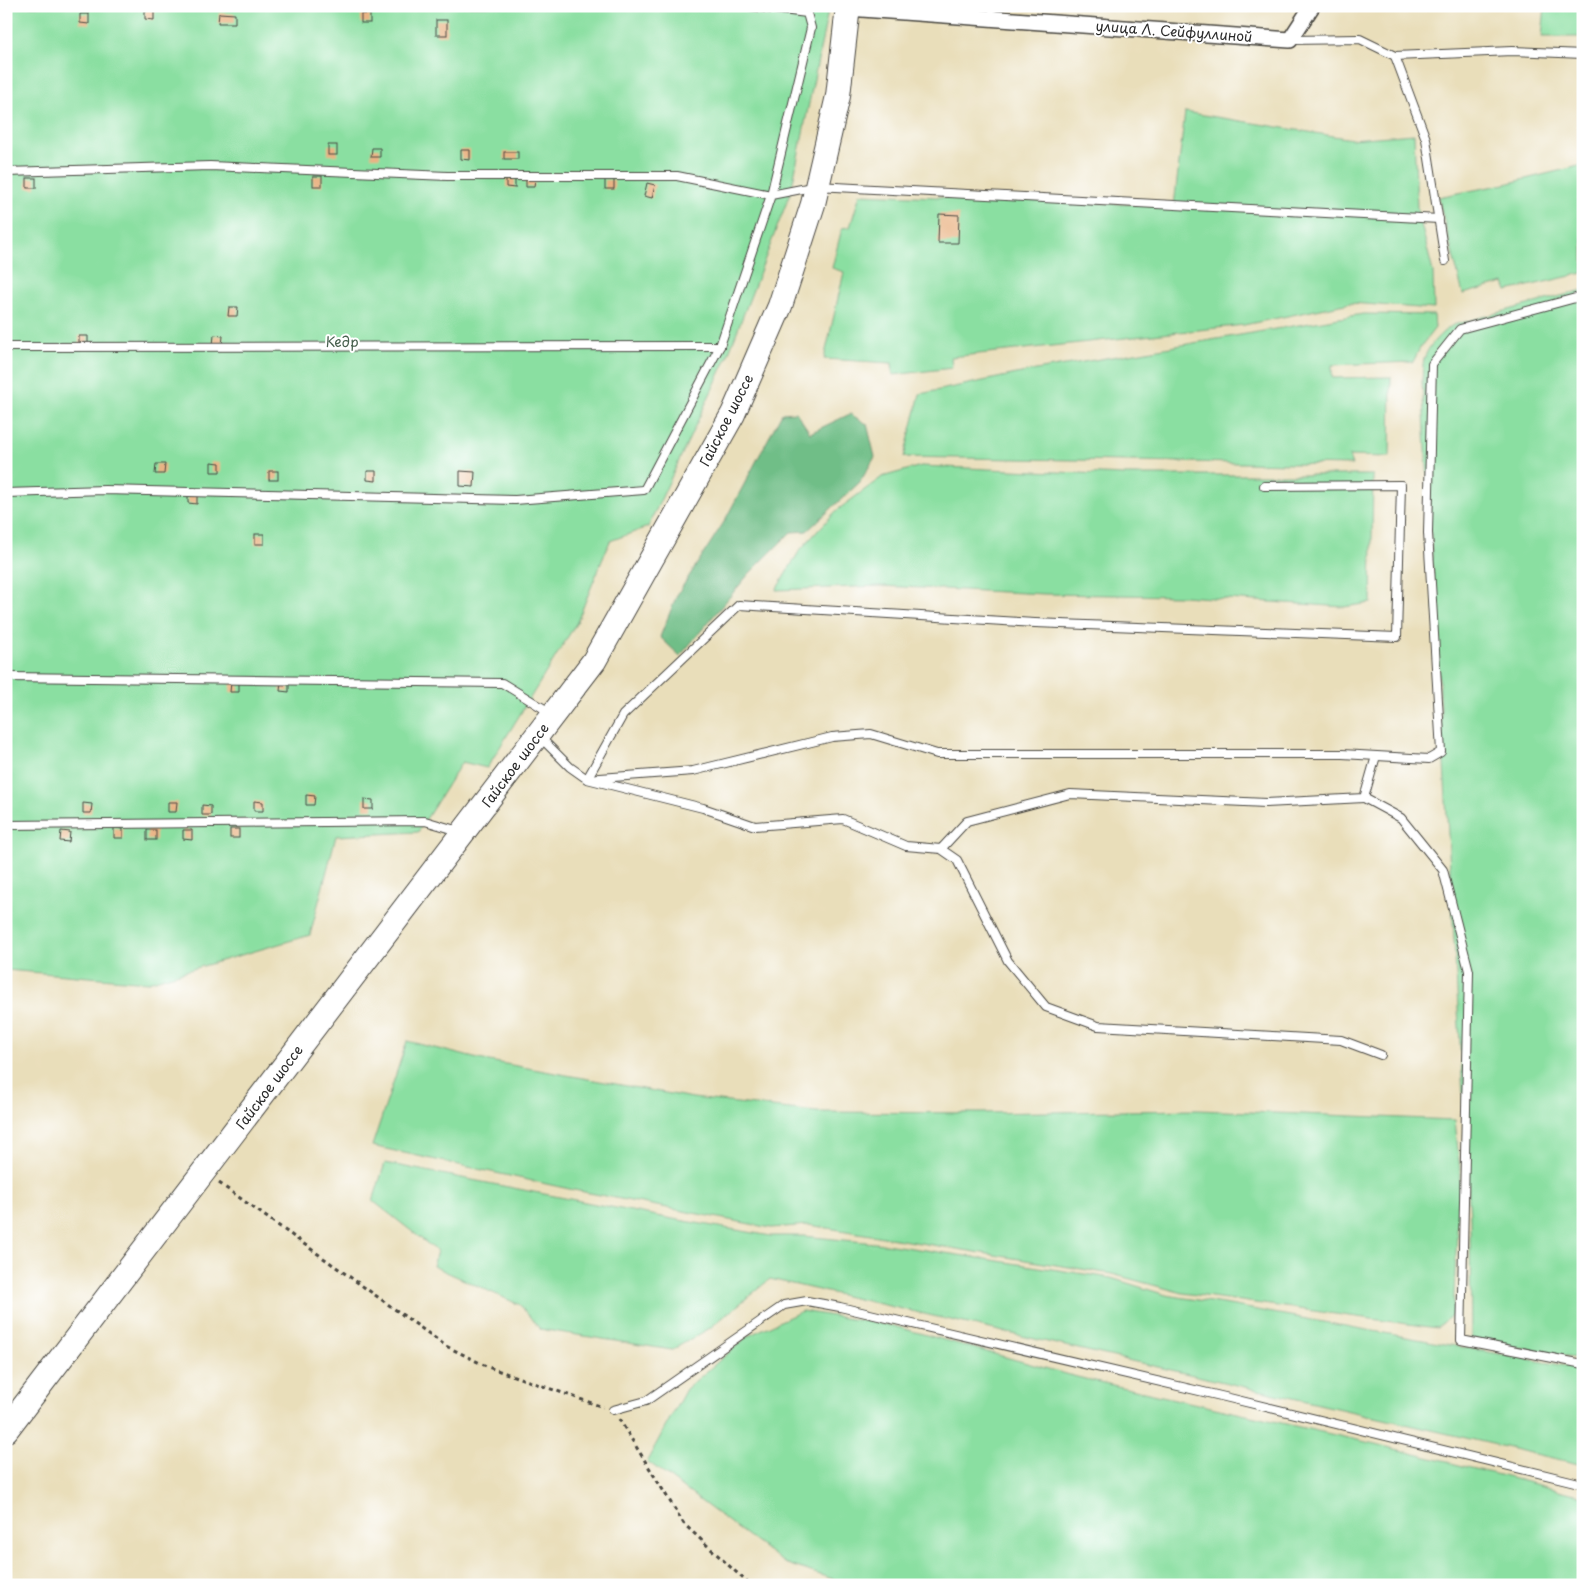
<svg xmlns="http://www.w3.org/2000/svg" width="1589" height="1591" font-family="'Playpen Sans',sans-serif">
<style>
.green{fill:#8adfa1;stroke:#5a8566}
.forest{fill:#6fbe87;stroke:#4d7459}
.building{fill:#e9b384}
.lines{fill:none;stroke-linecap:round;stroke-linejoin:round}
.service-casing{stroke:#484640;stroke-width:10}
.minor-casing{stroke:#484640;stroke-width:18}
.primary-casing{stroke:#484640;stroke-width:26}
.path{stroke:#484640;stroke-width:3;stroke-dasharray:4 4;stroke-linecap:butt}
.service{stroke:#fff;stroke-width:8}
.minor{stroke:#fff;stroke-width:15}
.primary{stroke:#fff;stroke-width:24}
.labels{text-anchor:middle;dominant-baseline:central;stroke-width:4;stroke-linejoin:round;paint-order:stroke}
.street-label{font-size:14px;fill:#2b2b2b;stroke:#fff}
.park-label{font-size:14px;fill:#48614e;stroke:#fff}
</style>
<rect width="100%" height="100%" fill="#fff"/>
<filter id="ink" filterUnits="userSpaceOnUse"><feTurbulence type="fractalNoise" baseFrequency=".02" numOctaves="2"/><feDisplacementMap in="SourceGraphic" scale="10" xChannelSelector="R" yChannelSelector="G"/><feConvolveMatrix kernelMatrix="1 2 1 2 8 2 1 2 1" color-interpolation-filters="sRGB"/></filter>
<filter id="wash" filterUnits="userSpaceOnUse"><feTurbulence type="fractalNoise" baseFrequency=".0096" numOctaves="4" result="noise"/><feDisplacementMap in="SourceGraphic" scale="20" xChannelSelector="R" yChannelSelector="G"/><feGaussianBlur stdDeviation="1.12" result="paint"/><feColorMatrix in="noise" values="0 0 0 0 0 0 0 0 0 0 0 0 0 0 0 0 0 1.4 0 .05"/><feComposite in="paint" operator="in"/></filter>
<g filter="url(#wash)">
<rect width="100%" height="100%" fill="#e9deba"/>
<g class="green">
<path d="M6 6H829L791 191 726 360 648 527 610 541 577 622 487 768 462 762 418 832 336 836 310 935 148 982 6 970Z"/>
<path d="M1545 6H1583V37H1542Z"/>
<path d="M1185 112 1352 139 1414 134 1417 208 1433 272 1434 309 1350 303 1244 325 951 357 952 368 893 375 892 363 824 359 844 272 832 268 842 228 850 227 860 194 1174 206Z"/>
<path d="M1583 165V273L1507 291 1504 283 1463 294 1438 197 1505 184Z"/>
<path d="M1583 290V1358L1557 1355 1471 1339 1470 1218 1422 380C1423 374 1422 366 1424 359 1428 346 1441 332 1453 325Z"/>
<path d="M1363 314 1434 315 1435 328 1421 346 1413 362 1332 365V378L1391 377 1390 457 1349 456 1352 465 904 457 920 394 1036 370Z"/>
<path d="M921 466 1123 475H1373L1371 603 1344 607 1183 596 1045 594 881 586 776 590 800 550 836 511 882 477Z"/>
<path d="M407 1041 478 1059 693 1098 816 1112 978 1113 1197 1110 1455 1120 1460 1171 1453 1314 1437 1328 1183 1293 1112 1274 809 1225 771 1228 574 1190 372 1146Z"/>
<path d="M385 1163 667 1218 771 1236H803L885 1244 1111 1278 1166 1295 1229 1305 1583 1369V1465L1180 1372 770 1279 710 1328 672 1350 540 1329 520 1305 433 1266 437 1251 373 1201Z"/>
<path d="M802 1311 894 1326 1077 1377 1375 1444 1583 1496V1585H851L784 1563 647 1461 686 1389 748 1336Z"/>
</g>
<path class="forest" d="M796 412 810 433 850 414 867 424 875 457 860 482 807 531 791 532 748 575 680 656 660 637 677 595 724 522 782 413Z"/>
<g id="blocks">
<g class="building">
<path d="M145 10H154V20L145 19Z"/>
<path d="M219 13 235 14V23H218Z"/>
<path d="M80 14H89V24L80 23Z"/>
<rect x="361" y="14" width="9" height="9"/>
<rect x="436" y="20" width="11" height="15"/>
<rect x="328" y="145" width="9" height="10"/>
<path d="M372 148H380V157H371Z"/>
<path d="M461 150H470V160L461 159Z"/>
<rect x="504" y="152" width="14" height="7"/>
<rect x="313" y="176" width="9" height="10"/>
<rect x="27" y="178" width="9" height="10"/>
<path d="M506 178H515V188L506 187Z"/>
<path d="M526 178H535L534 187H526Z"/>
<rect x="605" y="180" width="9" height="9"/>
<path d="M647 183 655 185 652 198 644 196Z"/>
<path d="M939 214 959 215 958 243H938Z"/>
<path d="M229 307H238L237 316H228Z"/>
<path d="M214 335 223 336 222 345H213Z"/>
<path d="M79 336H88V346L79 345Z"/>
<path d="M211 462 220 463V472H211Z"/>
<path d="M156 464H165L164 474H155Z"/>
<rect x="269" y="471" width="9" height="9"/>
<path d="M367 471H376V481L367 480Z"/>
<path d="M460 471 475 472 474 487 460 486Z"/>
<path d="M188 494H197V504L188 503Z"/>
<rect x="255" y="534" width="9" height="10"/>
<path d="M231 682H239V692H230Z"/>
<path d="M281 682H289V692L280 691Z"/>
<path d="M306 795 315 796 314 805H306Z"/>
<path d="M364 799 373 800V809H364Z"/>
<path d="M254 801 263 802V811H254Z"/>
<path d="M168 802H177L176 812H168Z"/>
<path d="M83 803 92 804 91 813H83Z"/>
<path d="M202 805 211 806V815H202Z"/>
<path d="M114 828 123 829V838H114Z"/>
<rect x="230" y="829" width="9" height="9"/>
<rect x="147" y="830" width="9" height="10"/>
<path d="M183 830H192V840L183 839Z"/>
<path d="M61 831 70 832 69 842 60 841Z"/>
</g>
</g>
</g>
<g filter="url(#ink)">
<use href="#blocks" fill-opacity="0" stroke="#484640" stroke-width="1"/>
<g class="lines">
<defs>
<g id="service">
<path d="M1290 40 1360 39 1395 56 1426 139 1445 261"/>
<path d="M1395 56 1512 51 1583 54"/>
<path d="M6 172 210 166 447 176H677L771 195 811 28 807 13 749 6"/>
<path d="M6 347 720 346"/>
<path d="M1264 486 1401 485 1397 637 1035 623 739 605 623 715 587 779 703 808 755 826 843 819 906 846 941 849 967 821 1070 794 1266 803 1364 798 1376 756"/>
<path d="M6 493 105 490 515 500 644 490 720 346 771 195 817 186 1439 219"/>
<path d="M6 677 502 683 551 713"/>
<path d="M539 736 570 767 587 779 693 771 832 737 871 734 937 754H1342L1429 759 1441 752 1428 533 1432 364 1460 329 1583 296"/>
<path d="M1364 798 1401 818 1443 870 1469 971 1461 1340 1583 1364"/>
<path d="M6 825 425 821 459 831"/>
<path d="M941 849 957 860 1008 961 1046 1007 1098 1026 1341 1040 1381 1055"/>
<path d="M613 1410 646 1401 784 1305 807 1301 840 1307 1225 1397 1583 1484"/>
</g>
<path id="minor" d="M848 8 1290 40 1312 6"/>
<path id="primary" d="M6 1430 594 661 733 414 780 306 813 204 838 96 848 6"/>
</defs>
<use href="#service" class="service-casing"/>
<use href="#minor" class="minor-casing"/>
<use href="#primary" class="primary-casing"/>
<g class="path">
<path d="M219 1183 446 1346 488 1367 603 1407"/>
<path d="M619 1419 684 1524 750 1585"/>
</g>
<use href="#service" class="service"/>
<use href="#minor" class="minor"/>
<use href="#primary" class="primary"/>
</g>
</g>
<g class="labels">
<g class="street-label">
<text transform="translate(1174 31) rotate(4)">улица Л. Сейфуллиной</text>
<text transform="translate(726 420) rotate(-63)">Гайское шоссе</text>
<text transform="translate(515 765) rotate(-53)">Гайское шоссе</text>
<text transform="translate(269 1087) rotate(-53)">Гайское шоссе</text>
</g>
<g class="park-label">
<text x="342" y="341">Кедр</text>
</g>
</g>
<rect width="1589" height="1591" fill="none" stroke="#fff" stroke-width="25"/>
</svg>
